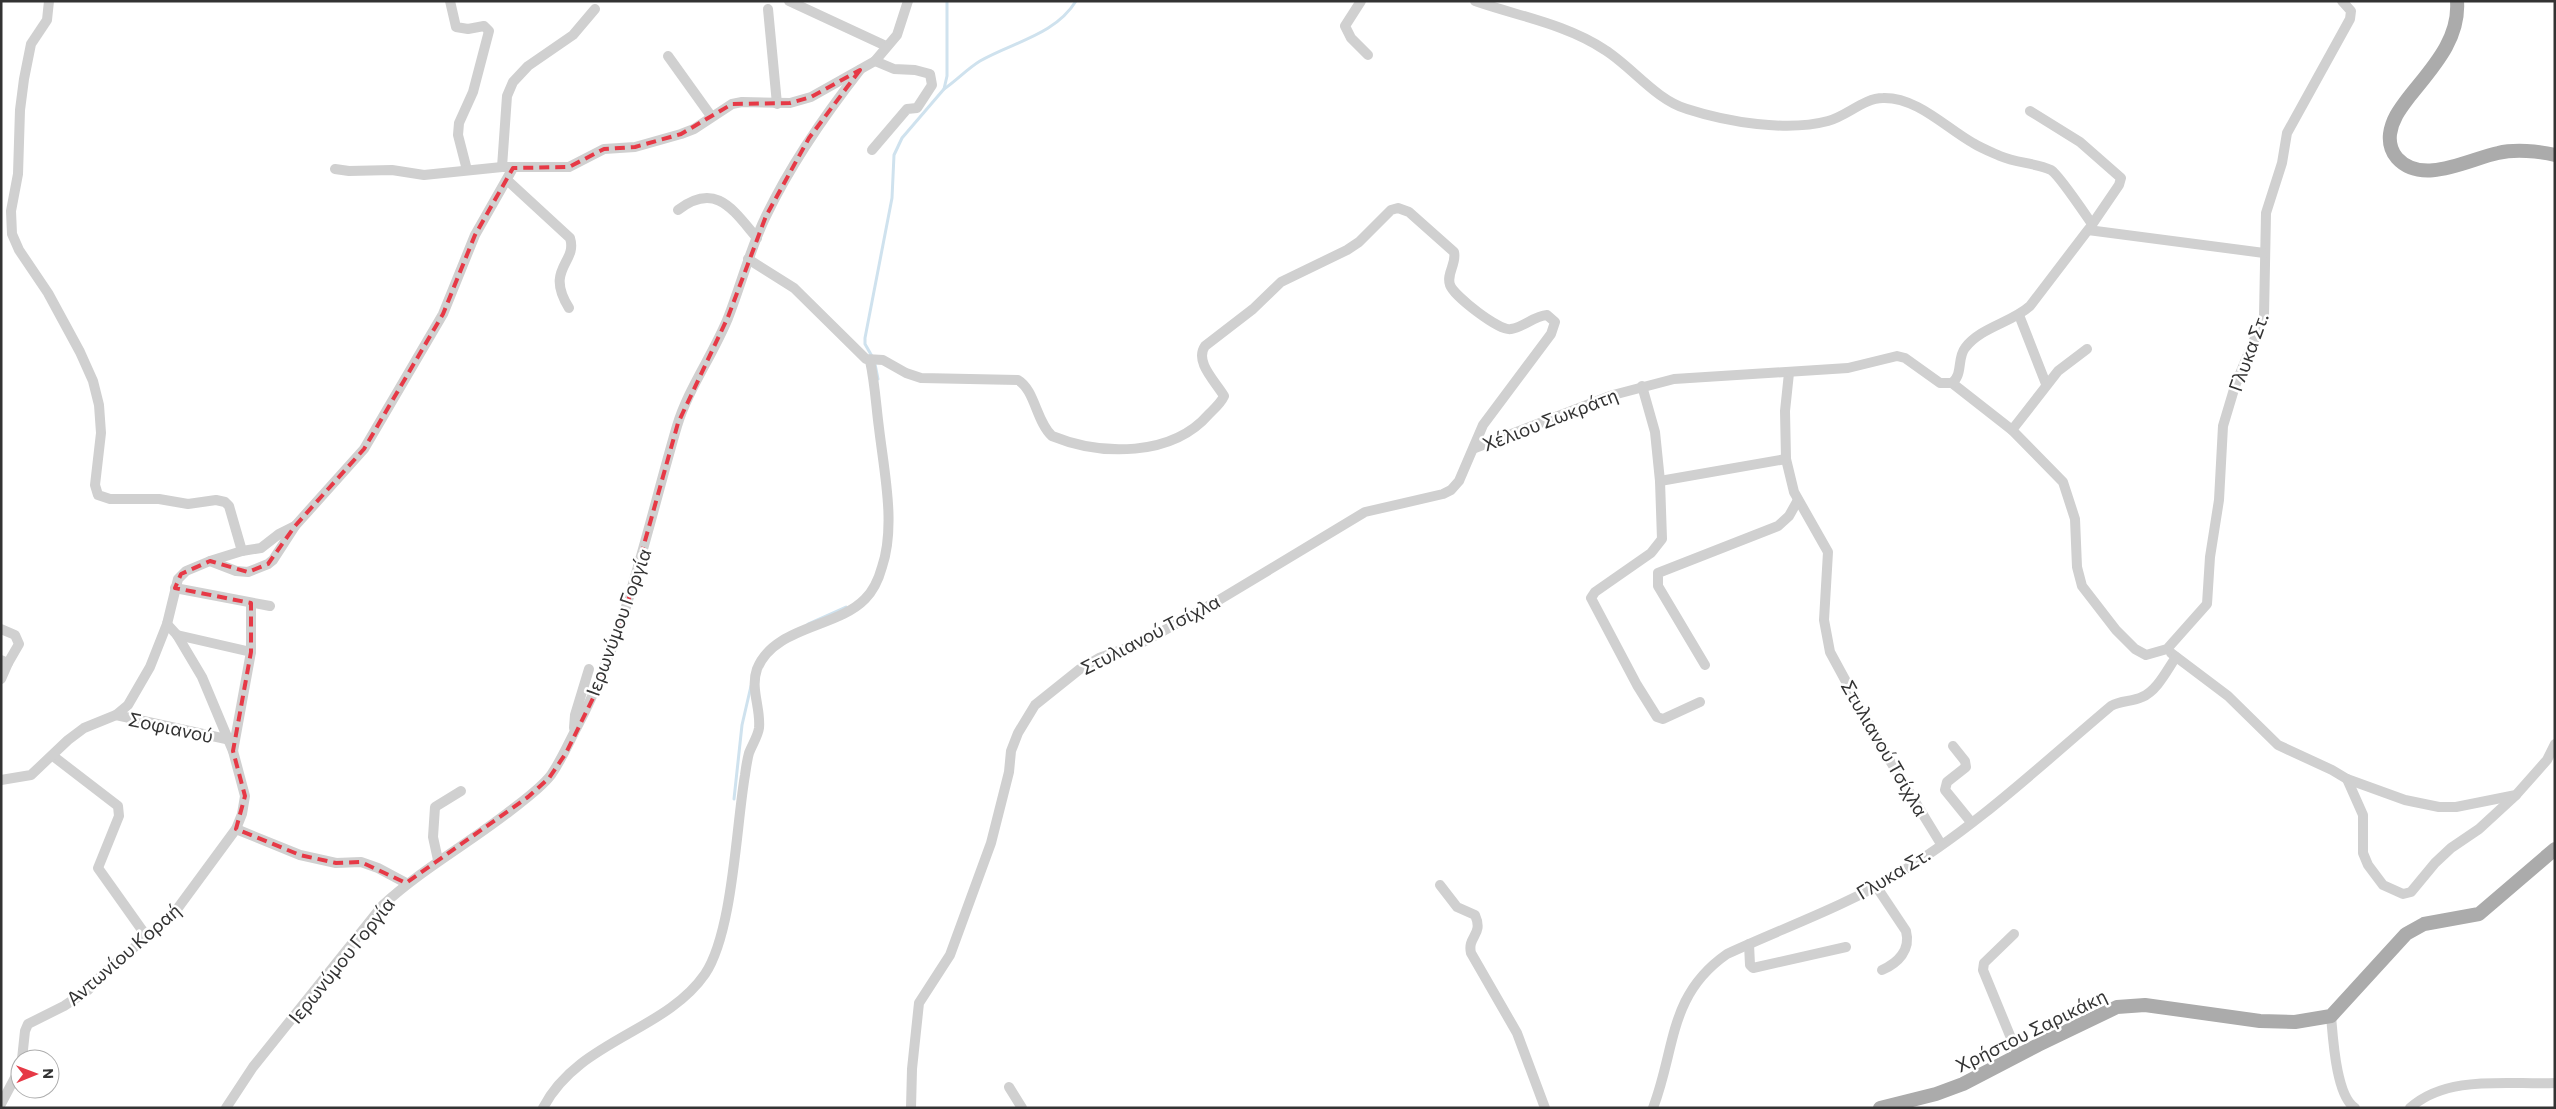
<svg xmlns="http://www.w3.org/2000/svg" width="2556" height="1109" font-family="Commissioner,sans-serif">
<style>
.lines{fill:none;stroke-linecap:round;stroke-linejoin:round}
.stream{stroke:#cfe2ee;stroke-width:3}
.minor{stroke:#d0d0d0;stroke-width:10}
.major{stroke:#ababab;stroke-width:14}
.marked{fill:none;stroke:#e63946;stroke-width:4;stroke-dasharray:10 6;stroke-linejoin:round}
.labels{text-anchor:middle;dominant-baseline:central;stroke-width:5;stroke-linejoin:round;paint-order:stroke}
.street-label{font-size:19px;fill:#333;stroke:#fff}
</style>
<rect width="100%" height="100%" fill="#fff"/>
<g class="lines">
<g class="stream">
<path d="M944 89C957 80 967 69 980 61 1013 42 1055 35 1076 1"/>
<path d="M873 358 865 344V338L892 198 894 155 902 138 944 89 947 76V1"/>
<path d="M875 364 878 379"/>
<path d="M808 624 846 607"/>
<path d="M734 799 742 725 751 686"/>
</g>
<g class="minor">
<path d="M49 1 47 20 31 44 24 79 20 110 18 174 11 211 12 234 19 250 48 293 80 352 93 381 99 405 101 433 95 485 98 495 110 499H159L188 504 216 500 225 502 229 506 242 551"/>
<path d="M450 1 456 27 468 29 484 26 489 31 473 92 459 123 458 135 467 170"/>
<path d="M789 1 886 46"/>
<path d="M1361 1 1345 26 1351 38 1368 55"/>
<path d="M1475 1C1518 16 1566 24 1605 50 1632 67 1656 100 1687 109 1727 122 1787 132 1828 121 1847 116 1864 98 1883 98 1917 97 1946 128 1973 143 1981 148 1991 152 2000 156 2016 163 2036 163 2051 170 2059 175 2085 214 2092 224"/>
<path d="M768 9 777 104"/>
<path d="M668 56 711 116"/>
<path d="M2030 111 2080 142 2121 178 2119 185 2089 229"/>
<path d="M872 150 907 109 917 108 932 85 930 74 915 70 894 69 875 61"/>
<path d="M502 167 507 96 513 82 528 66 573 35 595 9"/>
<path d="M335 169 349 171 392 170 424 175 502 167H569L604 149 635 147 681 134 694 129 732 104 742 102 790 103 811 97 875 61 897 35 908 1"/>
<path d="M507 180 570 238C578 263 544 268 569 308"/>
<path d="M678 210C716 181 733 210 757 238"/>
<path d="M748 259 794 288 866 359 883 360 906 373 921 378 1018 380C1035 390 1036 421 1052 436 1101 456 1172 457 1209 414 1214 409 1221 403 1224 396 1216 382 1194 362 1205 346L1253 309 1281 282 1347 250 1359 242 1391 210 1398 208 1409 212 1454 252C1457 264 1446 273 1450 285 1454 296 1500 332 1511 329 1524 327 1534 316 1547 315L1555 322 1551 334 1483 425 1459 481 1451 490 1443 494 1365 512 1214 603 1141 643 1099 658 1080 669 1035 705 1018 733 1011 751 1009 772 991 843 950 955 919 1003 912 1069 911 1108"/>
<path d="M2019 315 2046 384"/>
<path d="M1789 373 1785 411 1786 459 1794 492 1828 552 1824 620 1830 652 1881 746 1941 844"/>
<path d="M1952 383 2012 430 2063 482 2075 519 2077 567 2082 586 2116 630 2135 649 2146 655 2167 649 2207 604 2210 557 2219 500 2223 426 2235 386 2264 316 2266 213 2282 163 2287 133 2350 19 2351 11 2342 1"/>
<path d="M1642 386 1655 432 1660 481 1662 539 1651 553 1595 592 1591 598 1637 685 1657 717 1663 719 1700 702"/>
<path d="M2012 430 2058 371 2087 349"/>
<path d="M1475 448 1613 395 1674 379 1848 368 1897 356 1905 358 1940 383H1952C1963 375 1957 358 1965 348 1981 327 2011 323 2030 306L2088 230 2264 253"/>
<path d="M1660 481 1786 459"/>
<path d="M210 561 242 551 261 548 279 534 295 526"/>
<path d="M175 588 270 606"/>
<path d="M1 629 15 635 19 644 8 663 1 660"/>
<path d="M177 635 251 652"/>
<path d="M2171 653 2228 696 2278 745 2332 770 2347 779 2405 800 2439 807H2456L2516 795 2547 760 2555 744"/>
<path d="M1705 665 1658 586V573L1778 526 1789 516 1798 500"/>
<path d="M1 679 8 663"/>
<path d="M116 715 226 739"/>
<path d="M574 728 575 715 589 669"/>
<path d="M1953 746 1965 761 1966 767 1947 782 1945 790 1971 822"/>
<path d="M233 751 251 652V603"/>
<path d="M53 756 118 806 119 816 98 868 147 937"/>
<path d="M2347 779 2363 815V853L2368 865 2383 885 2403 894 2411 892 2435 863 2451 848 2479 829 2516 795"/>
<path d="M1 780 31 775 68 740 84 728 116 715 128 705 150 667 167 624 178 579 186 571 210 561 236 571 248 572 268 564 273 560 295 526 364 449 443 314 475 235 513 168"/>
<path d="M236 829 300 855 336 863 361 862 378 868 406 883"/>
<path d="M438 860 433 837 435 807 461 791"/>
<path d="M1440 885 1457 907 1475 915C1484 935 1467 936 1471 953L1517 1033 1545 1108"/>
<path d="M1876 886 1906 931C1911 950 1898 963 1882 970"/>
<path d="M2014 934 1984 963 1983 970 2018 1055"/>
<path d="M1749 944 1750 965 1753 968 1846 947"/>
<path d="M2331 1016C2333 1038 2336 1096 2355 1108"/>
<path d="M22 1059 25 1031 28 1024 64 1006 88 990 106 971 172 916 236 829 242 814 245 796 233 751 202 677 177 635 167 624"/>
<path d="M1009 1087 1022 1108"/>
<path d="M1 1104 20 1068"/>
<path d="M226 1108 253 1067 383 905C422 869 468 844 510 811 524 800 540 789 551 775 562 759 568 744 577 727 627 632 647 528 677 426 688 389 713 355 728 318 741 285 750 249 766 216 791 164 824 116 860 70"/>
<path d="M543 1108C578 1040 665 1032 705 974 733 932 736 827 745 775 746 768 747 760 749 753 752 745 758 736 759 728 761 708 750 689 757 669 774 626 837 628 865 599 873 591 879 578 882 567 896 526 884 471 879 428 876 406 875 383 870 361"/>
<path d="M1653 1108C1676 1048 1668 995 1727 954 1783 928 1843 907 1896 875 1974 829 2042 764 2111 706 2121 700 2132 702 2142 697 2157 691 2167 670 2176 657"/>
<path d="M2410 1108C2447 1074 2509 1085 2555 1083"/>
</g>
<g class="major">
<path d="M2457 1C2460 40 2431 69 2409 97 2400 109 2392 119 2390 134 2389 143 2391 151 2397 158 2422 186 2469 159 2498 153 2515 149 2538 151 2555 155"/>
<path d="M1880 1108 1936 1094 1963 1084 2038 1045 2117 1007 2145 1005 2260 1021 2295 1022 2331 1016 2406 934 2424 924 2479 914 2555 849"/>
</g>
</g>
<path class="marked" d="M860 70 809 138 766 216 728 317 678 423 622 623 599 686 566 753 549 778 528 797 406 883 361 862 336 863 300 855 236 829 245 796 233 751 251 652V603L175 588 181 574 210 561 248 572 268 564 295 526 364 449 443 314 475 235 513 168 569 167 604 149 635 147 681 134 732 104 790 103 811 97Z"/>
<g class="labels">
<g class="street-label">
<text transform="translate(2248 352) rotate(-70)">Γλυκα Στ.</text>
<text transform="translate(1550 419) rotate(-21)">Χέλιου Σωκράτη</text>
<text transform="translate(618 622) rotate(-70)">Ιερωνύμου Γοργία</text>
<text transform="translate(1150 634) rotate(-27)">Στυλιανού Τσίχλα</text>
<text transform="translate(171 727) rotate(12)">Σοφιανού</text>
<text transform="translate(1885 748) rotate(60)">Στυλιανού Τσίχλα</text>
<text transform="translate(1893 873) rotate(-31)">Γλυκα Στ.</text>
<text transform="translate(123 954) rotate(-41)">Αντωνίου Κοραή</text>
<text transform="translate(341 960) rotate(-51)">Ιερωνύμου Γοργία</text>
<text transform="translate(2031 1030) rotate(-26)">Χρήστου Σαρικάκη</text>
</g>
</g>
<rect width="2556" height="1109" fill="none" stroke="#333333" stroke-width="5"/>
<g transform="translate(35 1074) rotate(89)"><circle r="24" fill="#ffffff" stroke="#adadad"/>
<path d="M0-4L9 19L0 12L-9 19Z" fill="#e63946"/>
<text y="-8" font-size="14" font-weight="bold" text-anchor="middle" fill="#333333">N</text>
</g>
</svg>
